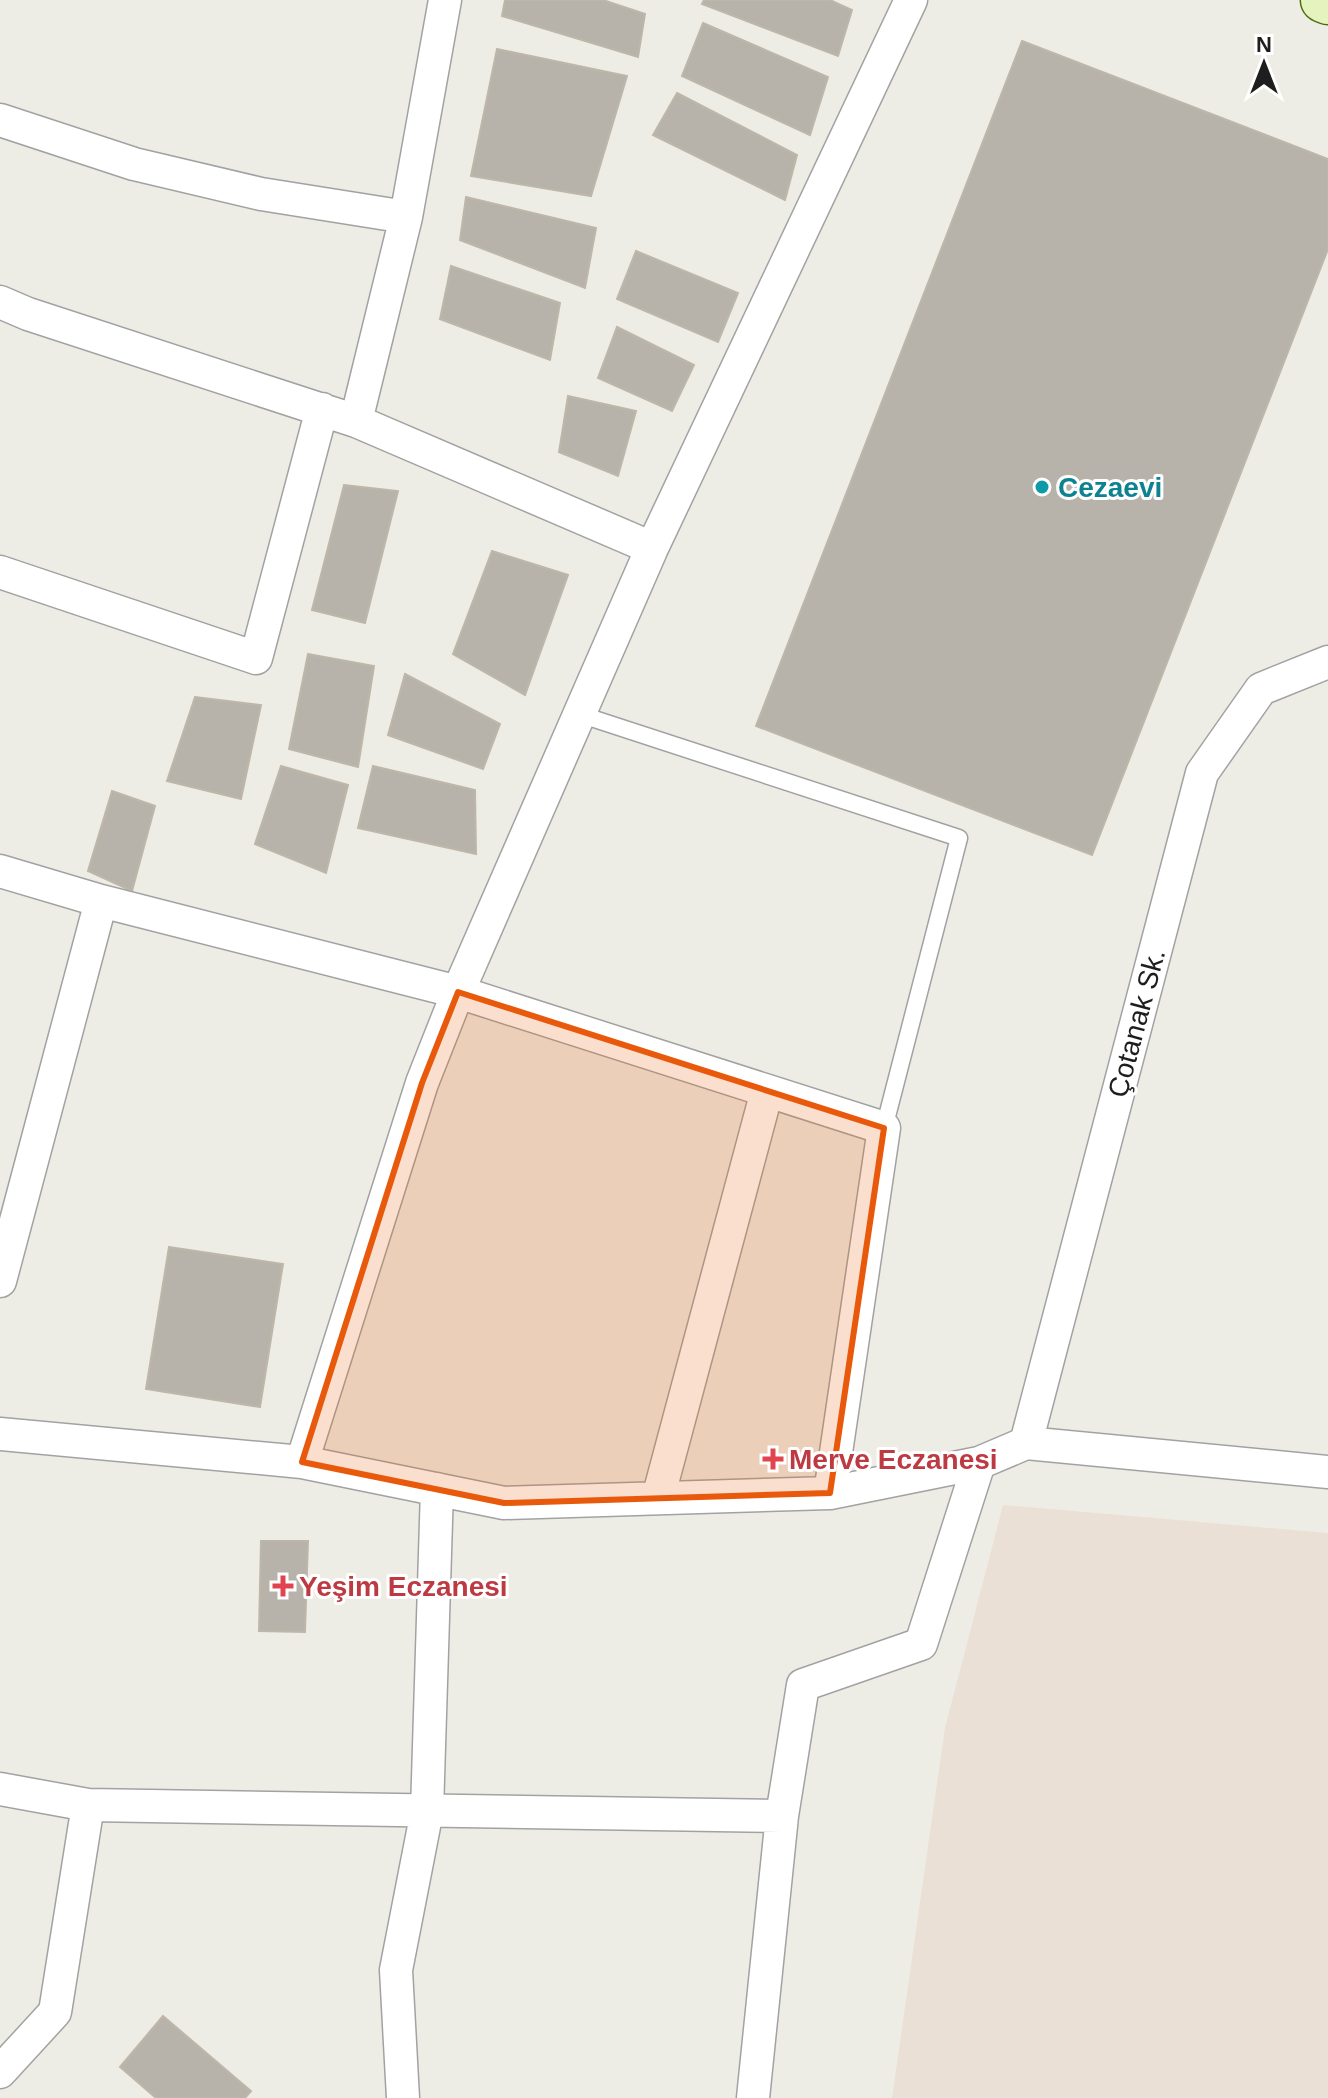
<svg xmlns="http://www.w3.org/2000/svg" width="1328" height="2098" viewBox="0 0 1328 2098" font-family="Arial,sans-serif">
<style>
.military{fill:#ebe0d6}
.building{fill:#b7b3ab;stroke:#beb7a9;stroke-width:2}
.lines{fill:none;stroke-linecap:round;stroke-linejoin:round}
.lane-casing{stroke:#a2a2a2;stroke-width:19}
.street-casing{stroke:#a2a2a2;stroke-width:35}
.secondary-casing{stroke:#4e6b0f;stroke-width:47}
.lane{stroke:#fff;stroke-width:16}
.street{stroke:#fff;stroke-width:32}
.secondary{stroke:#e5f3be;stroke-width:44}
.marked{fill:#e8590c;fill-opacity:0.2;stroke:#e8590c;stroke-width:6;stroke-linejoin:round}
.culture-dot{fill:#0f9aa8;stroke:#fff;stroke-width:3}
.health-dot{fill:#e0444e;stroke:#fff;stroke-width:3}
.labels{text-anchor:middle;stroke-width:6;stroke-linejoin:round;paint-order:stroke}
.culture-label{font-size:28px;font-weight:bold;fill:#0d838f;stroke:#fff;text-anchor:start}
.street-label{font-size:28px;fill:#1e1e1e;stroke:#fff}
.health-label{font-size:28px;font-weight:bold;fill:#be3a42;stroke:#fff;text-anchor:start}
</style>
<rect width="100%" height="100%" fill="#eeede5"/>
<path class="military" d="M1003 1505 1328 1533V2098H892L945 1728Z"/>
<path class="building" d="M505 0H603L645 14 638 57 502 16Z
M704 0H830L852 10 838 56 702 4Z
M703 23 828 77 810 135 682 76Z
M1022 41 1328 159V249L1092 855 756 726Z
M497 49 627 76 591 196 471 176Z
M677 93 797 155 785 200 653 135Z
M466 197 596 228 585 288 460 240Z
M636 251 738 293 718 342 617 299Z
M451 266 560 303 550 360 440 319Z
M617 327 694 365 672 411 598 378Z
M568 396 636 411 618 476 559 452Z
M344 485 398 491 365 623 312 610Z
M492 551 568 575 525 695 453 654Z
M308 654 374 666 358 767 289 749Z
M405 674 500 724 483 769 388 735Z
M195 697 261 705 241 799 167 781Z
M281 766 348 785 326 873 255 844Z
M373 766 475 790 476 854 358 828Z
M112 791 155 806 132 891 88 871Z
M169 1247 283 1264 260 1407 146 1389Z
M261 1541H308L305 1632 259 1631Z
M163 2016 251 2091 245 2098H156L120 2067Z"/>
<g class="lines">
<defs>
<path id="lane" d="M579 714 959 838 884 1128"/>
<path id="street" d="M0 120 134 164 261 194 406 217
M0 302 28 314 356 421 652 548
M356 421 406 217 445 0
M0 572 256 658 322 409
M0 871 101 901 458 992 884 1128 830 1493
M0 1281 101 901
M0 1434 302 1462 504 1503 830 1493 979 1463 1026 1443 1328 1472
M1026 1443 1202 773 1261 689 1328 662
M302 1462 422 1083 458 992 652 548 911 0
M658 1498 767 1091
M0 1789 88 1805 55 2012 0 2072
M88 1805 782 1816
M403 2098 396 1970 427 1811 437 1489
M753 2098 782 1816 803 1685 921 1644 979 1463"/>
<path id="secondary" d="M1323 0 1328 2"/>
</defs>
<use href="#lane" class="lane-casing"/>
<use href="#street" class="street-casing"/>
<use href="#secondary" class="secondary-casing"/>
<use href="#lane" class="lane"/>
<use href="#street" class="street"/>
<use href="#secondary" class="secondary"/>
</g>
<path class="marked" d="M458 992 884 1128 830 1493 504 1503 302 1462 422 1083Z"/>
<circle class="culture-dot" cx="1042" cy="487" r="8"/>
<g class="health-dot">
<path d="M769 1447h8v8h8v8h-8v8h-8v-8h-8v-8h8z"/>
<path d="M279 1574h8v8h8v8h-8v8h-8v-8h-8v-8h8z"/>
</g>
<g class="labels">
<g class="culture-label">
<text x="1058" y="497">Cezaevi</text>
</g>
<g class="street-label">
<text transform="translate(1136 1023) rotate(-75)" y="10">Çotanak Sk.</text>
</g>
<g class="health-label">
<text x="789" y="1469">Merve Eczanesi</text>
<text x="299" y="1596">Yeşim Eczanesi</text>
</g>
</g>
<g transform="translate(1264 64)" stroke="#ffffff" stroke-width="6" paint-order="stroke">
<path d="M0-6L14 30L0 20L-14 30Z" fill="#1e1e1e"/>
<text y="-12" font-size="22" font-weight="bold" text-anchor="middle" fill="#1e1e1e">N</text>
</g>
</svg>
